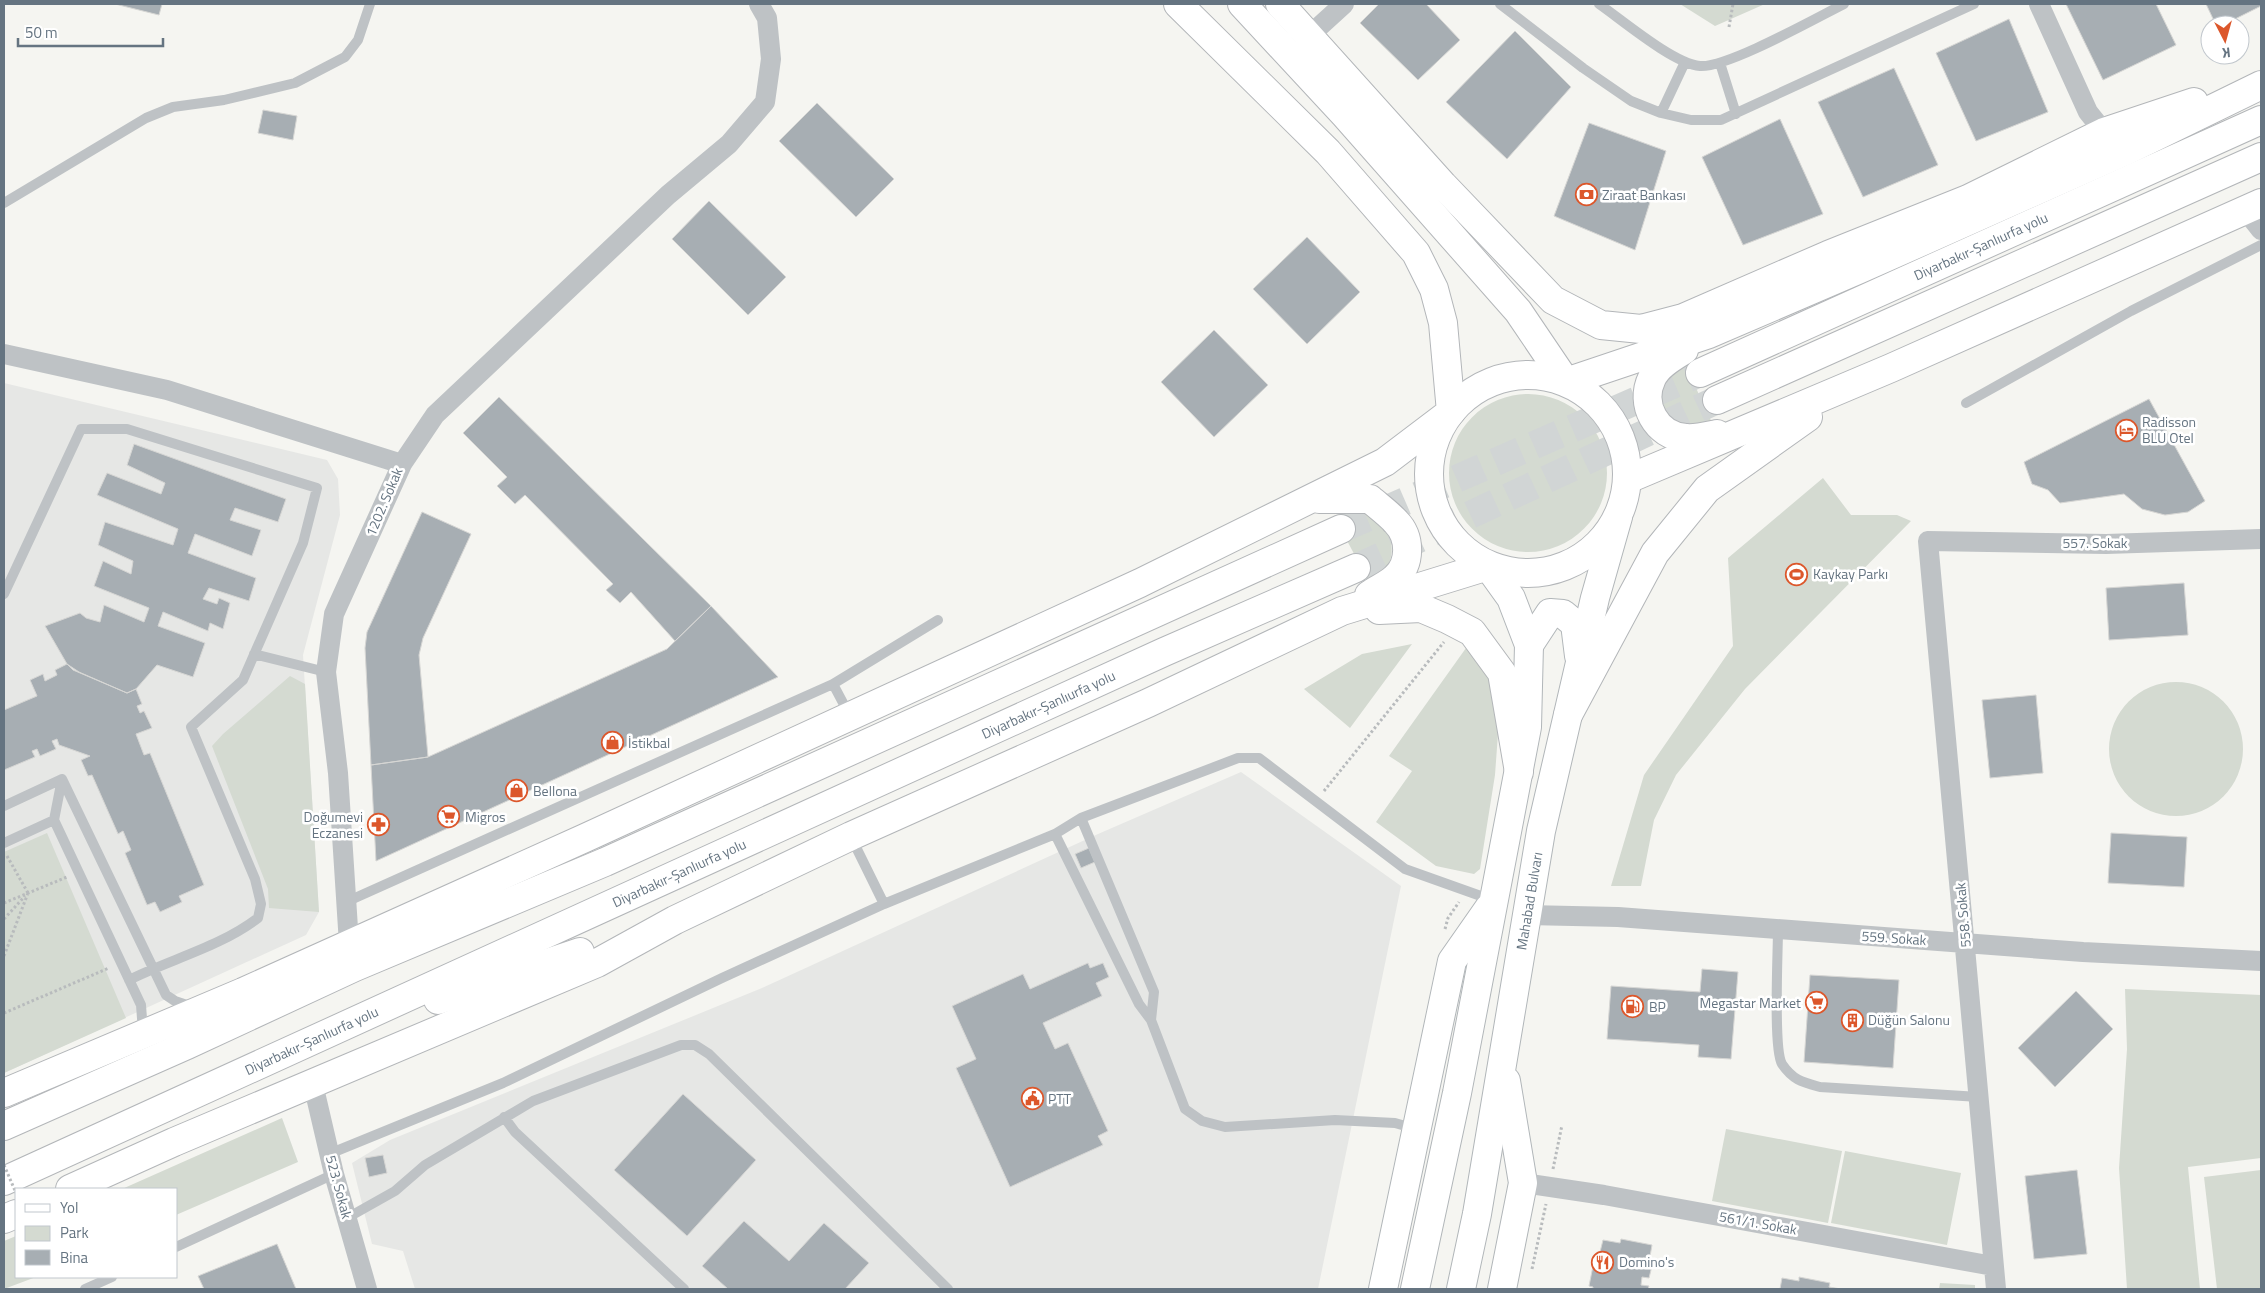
<svg xmlns="http://www.w3.org/2000/svg" width="2265" height="1293" viewBox="0 0 2265 1293" font-family="'Titillium Web',sans-serif">
<style>
.built{fill:#e6e7e5}
.green{fill:#d4dad1}
.building{fill:#a7aeb3;stroke:#d6d6d4}
.lines{fill:none;stroke-linecap:round;stroke-linejoin:round}
.trunk-tunnel{stroke:#d1d5d5;stroke-width:28;stroke-dasharray:28 14;stroke-linecap:butt}
.primary-casing{stroke:#b1b6b9;stroke-width:30}
.trunk-casing{stroke:#b3b6b9;stroke-width:30}
.path{stroke:#b8bbbd;stroke-width:3;stroke-dasharray:2.5 2.5;stroke-linecap:butt}
.service{stroke:#bec2c5;stroke-width:10}
.minor{stroke:#bec2c5;stroke-width:20}
.primary{stroke:#fff;stroke-width:28}
.trunk{stroke:#fff;stroke-width:28}
.path-bridge{stroke:#b8bbbd;stroke-width:3;stroke-dasharray:2.5 2.5;stroke-linecap:butt}
.labels{text-anchor:middle;stroke-width:5;stroke-linejoin:round;paint-order:stroke}
.poi-label{font-size:14px;fill:#657481;stroke:#fff;text-anchor:start}
.street-label{font-size:14px;fill:#657481;stroke:#fff}
</style>
<rect width="100%" height="100%" fill="#f5f5f1"/>
<path class="built" d="M4 383 327 460 338 479 340 515 303 655 319 912 306 935 4 1073Z
M1241 772 1401 886 1318 1289H415L403 1251 372 1244 352 1163 390 1140 762 988 1098 834Z"/>
<path class="green" d="M1680 4H1765L1715 26Z
M1684 362 1714 427 1703 431 1670 421C1656 393 1660 381 1684 362Z
M1449 473a79 79 0 1 1 158 0a79 79 0 1 1-158 0Z
M1823 478 1851 515H1897L1911 521 1745 689 1676 775 1654 820 1641 886H1611L1644 775 1733 646 1728 558Z
M1354 513C1359 513 1368 512 1373 515 1389 524 1396 546 1389 563 1385 572 1376 577 1369 582L1335 518Z
M1471 641 1495 674 1500 706 1495 775 1480 869 1474 874 1436 866 1376 822 1412 771 1389 756Z
M1412 644 1350 728 1304 689 1362 654Z
M290 676 305 684 319 912 269 908 268 889 212 746 223 734Z
M2109 749a67 67 0 1 1 134 0a67 67 0 1 1-134 0Z
M47 833 126 1018 4 1073V852Z
M2125 989 2261 995V1158L2188 1167 2200 1289H2127L2119 1168 2127 1049Z
M282 1118 298 1162 176 1215V1189H122Z
M1726 1129 1842 1151 1828 1223 1712 1201Z
M1845 1151 1961 1173 1947 1245 1831 1223Z
M2261 1170V1289H2217L2204 1177Z
M16 1236V1277H36L4 1289V1241Z
M1940 1283 1975 1285V1289H1939Z"/>
<path class="building" d="M115 4H162L159 15Z
M1379 4H1426L1460 40 1418 80 1360 23Z
M2066 4H2156L2176 45 2103 80Z
M2206 4H2261V6L2223 25H2216Z
M2009 19 2048 112 1976 141 1936 53Z
M1515 31 1571 87 1507 159 1446 102Z
M1894 68 1938 165 1863 197 1818 102Z
M817 103 894 179 856 217 779 141Z
M263 110 297 116 293 140 258 133Z
M1780 119 1823 214 1743 245 1702 157Z
M1589 123 1666 151 1635 250 1554 216Z
M709 201 786 277 748 315 672 239Z
M1307 237 1360 292 1307 344 1253 289Z
M1214 330 1268 385 1214 437 1161 382Z
M499 397 711 606 675 641 631 592 620 603 606 590 613 584 525 495 515 504 497 486 507 477 463 433Z
M2149 399 2205 501 2188 512 2165 515 2142 509 2124 494 2060 503 2048 490 2032 484 2024 462Z
M134 444 286 499 278 522 235 508 230 520 261 530 252 556 195 534 188 553 256 578 249 601 209 588 203 599 217 604 219 598 230 603 223 629 210 623 208 631 163 612 158 626 205 643 193 677 157 665 136 689 127 693 79 672 67 664 45 626 80 613 86 618 100 622 104 605 144 622 149 608 94 586 103 561 131 574 133 561 98 545 105 522 173 545 178 529 97 495 107 473 161 494 165 483 127 465Z
M422 512 471 534 423 638 419 655 428 757 371 765 365 648 367 632Z
M2184 583 2188 635 2109 640 2106 588Z
M711 606 778 677 376 861 371 765 428 757 667 649Z
M67 664 73 670 127 693 136 689 142 704 137 706 140 713 144 711 152 728 136 734 144 755 150 753 204 885 179 896 182 902 160 912 155 902 147 905 125 853 131 850 123 831 118 834 92 775 88 776 81 760 90 756 59 745 57 739 52 741 56 749 40 756 37 749 32 751 35 757 4 770V710L37 696 30 680 43 674 45 681 57 675 55 670Z
M2036 695 2043 773 1990 778 1982 700Z
M2111 833 2187 837 2184 887 2108 883Z
M1089 848 1095 862 1081 868 1075 854Z
M1088 963 1090 968 1103 963 1109 977 1096 983 1102 996 1043 1023 1055 1049 1068 1043 1108 1131 1098 1136 1103 1145 1010 1187 956 1068 976 1059 952 1006 1023 974 1030 989Z
M1702 969 1738 972 1731 1059 1698 1057 1699 1045 1607 1039 1611 986 1700 992Z
M1810 975 1899 980 1893 1068 1804 1062Z
M2076 991 2113 1029 2055 1087 2018 1048Z
M683 1094 756 1160 687 1236 614 1170Z
M383 1155 387 1173 369 1177 365 1158Z
M2077 1170 2087 1254 2034 1259 2025 1176Z
M744 1221 789 1261 824 1223 869 1263 845 1289H728L702 1266Z
M1621 1239 1652 1245 1649 1262H1653L1649 1278 1642 1277 1641 1285 1649 1286 1648 1289H1593V1287L1589 1286 1595 1256H1599L1603 1240 1620 1243Z
M277 1244 296 1289H204L198 1276Z
M1799 1277 1830 1283 1829 1287 1841 1289H1780L1782 1278 1799 1281Z"/>
<g class="lines">
<path class="trunk-tunnel" d="M1341 529 1700 373
M1356 568 1717 400"/>
<defs>
<g id="primary">
<path d="M1529 645 1550 613 1563 614 1575 624 1579 656"/>
<path d="M1383 1289 1452 961 1489 908"/>
<path d="M1415 1289 1457 1093 1527 727 1529 645 1511 598 1488 566"/>
<path id="s1" d="M1461 1289 1477 1214 1541 831 1595 598 1618 517"/>
<path d="M1502 1289 1523 1183 1506 1081"/>
</g>
<g id="trunk">
<path d="M1242 4 1345 115 1518 311 1566 382 1709 334 1858 270 2128 150 2261 85"/>
<path d="M1280 4 1443 185 1553 300 1601 325 1641 329 1683 318 1828 255 1968 199 2104 132 2194 102"/>
<path d="M1684 350C1673 357 1658 365 1652 378 1639 404 1656 436 1686 438 1695 439 1707 436 1717 434"/>
<path id="s2" d="M1700 373 2261 120"/>
<circle cx="1528" cy="474" r="99"/>
<path d="M1717 400 2261 157"/>
<path d="M1628 479 1891 368 2261 203"/>
<path d="M1319 499H1370C1378 506 1389 514 1396 522 1411 537 1411 564 1395 578 1388 585 1377 589 1369 595"/>
<path d="M1379 610 1421 608 1447 619 1472 632 1502 673 1519 772"/>
<path d="M1568 715 1655 553 1707 489 1808 417"/>
<path d="M438 1000 580 952"/>
<path d="M4 1093 243 992 585 838 1140 583 1385 462 1451 412 1443 323 1434 289 1416 253 1328 152 1178 4"/>
<path d="M4 1126 187 1045 355 967 605 862 1341 529"/>
<path id="s3" d="M4 1181 1164 652 1356 568"/>
<path d="M70 1189 174 1142 597 963 675 920 851 836 1148 703 1342 611 1488 566"/>
<path d="M4 1219 16 1214"/>
</g>
</defs>
<use href="#primary" class="primary-casing"/>
<use href="#trunk" class="trunk-casing"/>
<path class="path" d="M1729 27 1733 4
M1324 791 1444 642
M7 856 28 893
M4 903 67 877
M4 919 25 896
M1445 929 1448 918 1459 902
M4 956 28 893
M4 1013 109 968
M1553 1169 1562 1125
M1532 1269 1546 1204"/>
<path class="service" d="M1500 4 1583 68 1631 101 1661 113 1691 120H1721L1974 4
M1599 4C1622 20 1674 64 1700 66 1727 68 1816 18 1844 4
M1720 63 1736 114
M1661 113 1685 62
M4 203 146 118 173 107 224 100 295 83 345 57 358 40 370 4
M1966 403 2131 311 2261 245
M4 594 81 429H127L317 488 303 543 243 680 191 727 255 879 261 904 258 918C220 947 171 959 129 980
M254 654 326 672
M833 684 850 716
M4 806 62 779 166 995 175 1001 193 1007
M1081 818 1154 992 1151 1020
M54 820 62 779
M1055 834 1139 1004 1151 1020 1185 1109 1202 1121 1225 1127 1335 1120 1395 1123 1416 1129
M851 837 884 904
M4 843 54 820 141 1005 143 1032
M346 902 833 684 938 620
M1778 929C1778 953 1773 1049 1782 1064 1793 1080 1802 1082 1820 1087L1979 1097
M504 1117 515 1132 684 1289
M329 1154 503 1083 722 978 884 904 1055 834 1081 818 1238 758H1259L1405 869 1492 900
M347 1218 395 1191 425 1165 533 1101 681 1045H695L709 1054 948 1289
M176 1247 334 1174
M85 1289 112 1277"/>
<path class="minor" d="M2039 4 2088 112 2104 132
M1310 35 1344 4
M2246 211 2261 230
M4 354 167 390 402 464 334 614 326 672 338 773 349 944
M402 464 435 415 668 195 729 144 765 102 771 59 767 18 759 4
M1527 915 1618 917 2083 952 2261 961
M313 1084 334 1174 367 1289
M1523 1183 1604 1195 1993 1266
M1996 1289 1928 541 2106 544 2261 539"/>
<use href="#primary" class="primary"/>
<use href="#trunk" class="trunk"/>
<path class="path-bridge" d="M4 1165 16 1193"/>
</g>
<defs>
<symbol id="bank-ring" viewBox="-11 -11 22 22"><circle r="9.5" fill="#fff" stroke="#dc572b" stroke-width="1.5"/><path d="M-6-4H6V4H-6ZM0-2.3a2.3 2.3 0 1 0 0 4.6a2.3 2.3 0 1 0 0-4.6Z" fill="#dc572b"/></symbol>
<symbol id="hotel-ring" viewBox="-11 -11 22 22"><circle r="9.5" fill="#fff" stroke="#dc572b" stroke-width="1.5"/><path d="M-6-4.5h1.5V1H6V5H4.5V3h-9V5H-6ZM-4 0a1.8 1.8 0 1 1 3.6 0ZM.5 0V-2.5h3Q6-2.5 6 0Z" fill="#dc572b"/></symbol>
<symbol id="stadium-ring" viewBox="-11 -11 22 22"><circle r="9.5" fill="#fff" stroke="#dc572b" stroke-width="1.5"/><path d="M0-5a6.5 5 0 1 0 0 10a6.5 5 0 1 0 0-10ZM-3.5-1.8h7v3.6h-7Z" fill="#dc572b"/></symbol>
<symbol id="shop-ring" viewBox="-11 -11 22 22"><circle r="9.5" fill="#fff" stroke="#dc572b" stroke-width="1.5"/><path d="M-5-2.5h2.3a2.7 3.5 0 0 1 5.4 0H5L5.5 6h-11ZM-1.5-2.5h3a1.5 2.3 0 0 0-3 0Z" fill="#dc572b"/></symbol>
<symbol id="supermarket-ring" viewBox="-11 -11 22 22"><circle r="9.5" fill="#fff" stroke="#dc572b" stroke-width="1.5"/><path d="M-6-5.5h2.5l.6 2H6L4.5 2H-2.5L-4.4-4H-6ZM-1.5 3.2a1.3 1.3 0 1 0 .1 0ZM3 3.2a1.3 1.3 0 1 0 .1 0Z" fill="#dc572b"/></symbol>
<symbol id="pharmacy-ring" viewBox="-11 -11 22 22"><circle r="9.5" fill="#fff" stroke="#dc572b" stroke-width="1.5"/><path d="M-2-6h4v4h4v4h-4v4h-4v-4h-4v-4h4Z" fill="#dc572b"/></symbol>
<symbol id="fuel-ring" viewBox="-11 -11 22 22"><circle r="9.5" fill="#fff" stroke="#dc572b" stroke-width="1.5"/><path d="M-5.5-6h7V0h2V4h1.3V-2.5L3-4.5l.8-.8L6-3V5H2.5V1h-1V6h-7ZM-4.2-4.7v3.2H.2V-4.7Z" fill="#dc572b"/></symbol>
<symbol id="building-ring" viewBox="-11 -11 22 22"><circle r="9.5" fill="#fff" stroke="#dc572b" stroke-width="1.5"/><path d="M-4-6H4V6H1V3H-1V6H-4ZM-2.5-4.3h1.7v1.8h-1.7ZM.8-4.3h1.7v1.8H.8ZM-2.5-1h1.7V.8h-1.7ZM.8-1h1.7V.8H.8Z" fill="#dc572b"/></symbol>
<symbol id="civic-ring" viewBox="-11 -11 22 22"><circle r="9.5" fill="#fff" stroke="#dc572b" stroke-width="1.5"/><path d="M-.6-6.5H3V-4.5H.6V-3L4-1V1h2V6H-6V1h2V-1L-.6-3ZM-1.2 2.5V6h2.4V2.5Z" fill="#dc572b"/></symbol>
<symbol id="restaurant-ring" viewBox="-11 -11 22 22"><circle r="9.5" fill="#fff" stroke="#dc572b" stroke-width="1.5"/><path d="M-5-6h1v4h1v-4h1v4h1v-4h1v5L-1.5 .5V6h-2V.5L-5-1ZM5-6V6H3V1.5H1.5Q1.5-4 5-6Z" fill="#dc572b"/></symbol>
</defs>
<g fill-rule="evenodd">
<use href="#bank-ring" x="1574" y="182" width="25" height="25"/>
<use href="#hotel-ring" x="2114" y="418" width="25" height="25"/>
<use href="#stadium-ring" x="1784" y="562" width="25" height="25"/>
<use href="#shop-ring" x="600" y="730" width="25" height="25"/>
<use href="#shop-ring" x="504" y="778" width="25" height="25"/>
<use href="#supermarket-ring" x="436" y="804" width="25" height="25"/>
<use href="#pharmacy-ring" x="366" y="812" width="25" height="25"/>
<use href="#supermarket-ring" x="1804" y="990" width="25" height="25"/>
<use href="#fuel-ring" x="1620" y="994" width="25" height="25"/>
<use href="#building-ring" x="1840" y="1008" width="25" height="25"/>
<use href="#civic-ring" x="1020" y="1086" width="25" height="25"/>
<use href="#restaurant-ring" x="1590" y="1250" width="25" height="25"/>
</g>
<g class="labels">
<g class="poi-label">
<text x="1602" y="200">Ziraat Bankası</text>
<text x="2142" y="427">Radisson<tspan x="2142" dy="16">BLU Otel</tspan></text>
<text x="1813" y="579">Kaykay Parkı</text>
<text x="628" y="748">İstikbal</text>
<text x="533" y="796">Bellona</text>
<text x="363" y="822" text-anchor="end">Doğumevi<tspan x="363" dy="16">Eczanesi</tspan></text>
<text x="465" y="822">Migros</text>
<text x="1801" y="1008" text-anchor="end">Megastar Market</text>
<text x="1649" y="1012">BP</text>
<text x="1868" y="1025">Düğün Salonu</text>
<text x="1048" y="1104">PTT</text>
<text x="1619" y="1267">Domino's</text>
</g>
<g class="street-label">
<text dy="5" stroke="none"><textPath href="#s2" startOffset="308">Diyarbakır-Şanlıurfa yolu</textPath></text>
<text transform="translate(384 502) rotate(-67)" y="5">1202. Sokak</text>
<text x="2095" y="548">557. Sokak</text>
<text dy="5" stroke="none"><textPath href="#s3" startOffset="1148">Diyarbakır-Şanlıurfa yolu</textPath></text>
<text dy="5" stroke="none"><textPath href="#s3" startOffset="742">Diyarbakır-Şanlıurfa yolu</textPath></text>
<text dy="5" stroke="none"><textPath href="#s1" startOffset="394">Mahabad Bulvarı</textPath></text>
<text transform="translate(1963 915) rotate(-95)" y="5">558. Sokak</text>
<text transform="translate(1894 938) rotate(4)" y="5">559. Sokak</text>
<text dy="5" stroke="none"><textPath href="#s3" startOffset="338">Diyarbakır-Şanlıurfa yolu</textPath></text>
<text transform="translate(339 1187) rotate(75)" y="5">523. Sokak</text>
<text transform="translate(1758 1223) rotate(10)" y="5">561/1. Sokak</text>
</g>
</g>
<rect width="2265" height="1293" fill="none" stroke="#657481" stroke-width="10"/>
<rect x="15" y="1188" width="162" height="90" fill="#ffffff" stroke="#c1c7cd"/>
<rect x="25" y="1204" width="25" height="8" fill="#ffffff" stroke="#c1c7cd"/>
<text x="60" y="1213" font-size="15" fill="#657481">Yol</text>
<rect x="25" y="1226" width="25" height="15" fill="#d4dad1" stroke="#c1c7cd"/>
<text x="60" y="1238" font-size="15" fill="#657481">Park</text>
<rect x="25" y="1250" width="25" height="15" fill="#a7aeb3" stroke="#c1c7cd"/>
<text x="60" y="1263" font-size="15" fill="#657481">Bina</text>
<g transform="translate(2225 40) rotate(174)"><circle r="24" fill="#ffffff" stroke="#c1c7cd"/>
<path d="M0-4L9 19L0 12L-9 19Z" fill="#dc572b"/>
<text y="-8" font-size="14" font-weight="bold" text-anchor="middle" fill="#657481">K</text>
</g>
<path d="M18 38v8h145v-8" fill="none" stroke="#657481" stroke-width="2.5"/>
<text x="25" y="38" font-size="15" fill="#657481" stroke="#ffffff" stroke-width="4" paint-order="stroke">50 m</text>
</svg>
